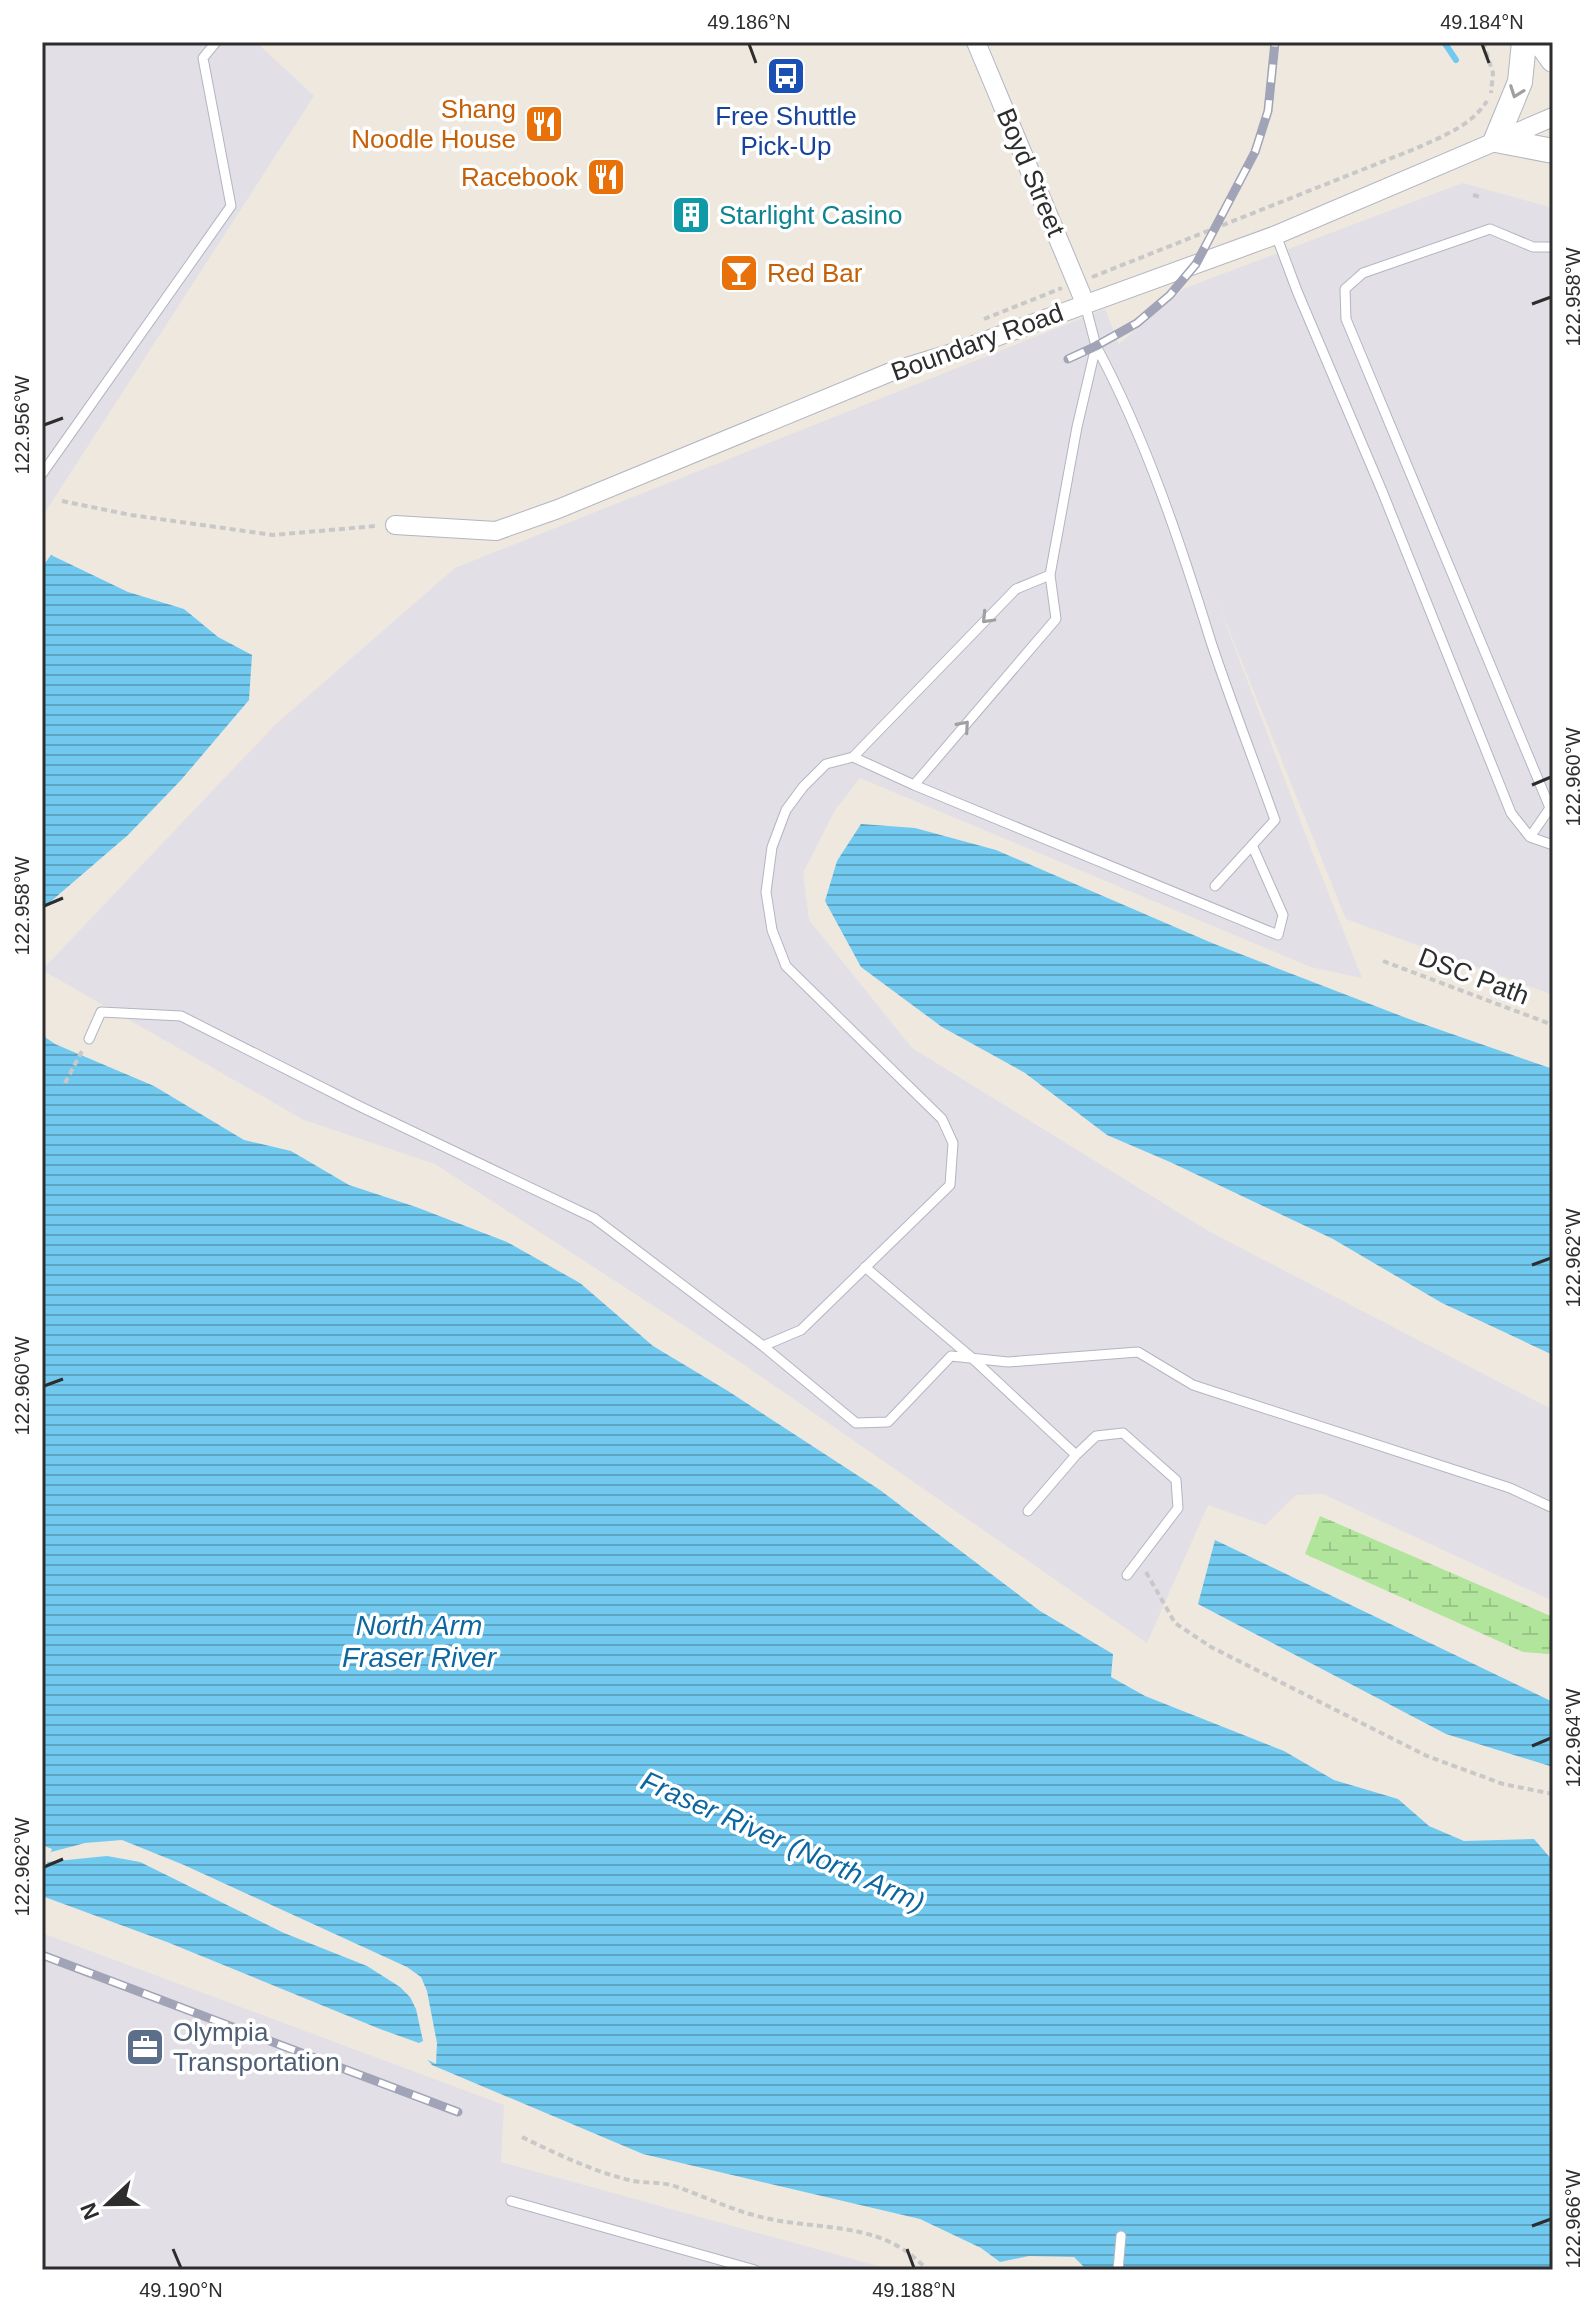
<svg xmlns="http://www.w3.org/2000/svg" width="1595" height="2312" viewBox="0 0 1595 2312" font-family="Arial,sans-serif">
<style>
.industrial{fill:#e2dfe7}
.wetland{fill:url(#wetland-marsh)}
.water{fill:url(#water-rules)}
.pier{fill:#eee8df}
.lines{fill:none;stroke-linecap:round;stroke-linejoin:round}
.stream{stroke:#72c9f0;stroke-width:6}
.service-casing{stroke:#b3b5c0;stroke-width:11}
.minor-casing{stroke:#b3b5c0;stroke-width:20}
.secondary-casing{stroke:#b3b5c0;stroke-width:26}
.path{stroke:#c8c8c8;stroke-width:4;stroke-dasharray:6 4;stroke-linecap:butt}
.service{stroke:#fff;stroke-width:9}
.minor{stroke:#fff;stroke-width:18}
.secondary{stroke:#fff;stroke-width:24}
.rail-casing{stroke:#a1a3b7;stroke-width:9}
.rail{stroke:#fff;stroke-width:6;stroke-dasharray:18;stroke-linecap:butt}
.oneway{stroke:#a0a0a0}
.ticks{fill:none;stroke:#2d2d2d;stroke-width:3}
.labels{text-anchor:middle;stroke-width:7;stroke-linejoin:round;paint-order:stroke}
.food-label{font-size:26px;fill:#c56008;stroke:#fff;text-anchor:end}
.transit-label{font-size:26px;fill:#164399;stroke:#fff}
.street-label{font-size:26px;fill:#2d2d2d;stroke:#fff}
.culture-label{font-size:26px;fill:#0d838f;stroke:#fff;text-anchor:start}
.service-label{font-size:26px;fill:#4e5e75;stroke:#fff;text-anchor:start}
.water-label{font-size:28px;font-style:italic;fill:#0c67a1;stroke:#fff}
.neatline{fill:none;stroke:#2d2d2d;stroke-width:3}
.ticks-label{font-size:20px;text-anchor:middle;fill:#2d2d2d}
</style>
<defs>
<pattern id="wetland-marsh" width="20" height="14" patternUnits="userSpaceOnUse" patternTransform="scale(2)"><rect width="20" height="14" fill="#b1e59b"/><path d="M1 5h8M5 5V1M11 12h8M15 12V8" fill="none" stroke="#99c586"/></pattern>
<pattern id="water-rules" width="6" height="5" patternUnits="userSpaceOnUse" patternTransform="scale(2)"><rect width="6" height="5" fill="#72c9f0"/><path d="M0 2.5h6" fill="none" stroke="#5ea4c3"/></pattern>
</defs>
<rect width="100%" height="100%" fill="#eee8df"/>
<path class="industrial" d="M42 42H256L314 96 42 517Z
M1463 183 1553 208V995L1346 919 1214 593 1311 849 1362 978 1311 967 860 778 835 810 803 873 809 920 912 1048 1210 1232 1553 1410V1601L1323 1494 1296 1495 1265 1525 1208 1505 1147 1643 740 1362 435 1164 304 1120 42 970 276 724 455 568 1105 309 1119 344 1185 288Z
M42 1933 504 2105 501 2162 892 2270H42Z"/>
<path class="wetland" d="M1320 1516 1553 1617V1652L1548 1654 1523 1652 1305 1554Z"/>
<path class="water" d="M51 555 128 592 184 609 218 637 252 655 249 700 181 780 128 835 42 909V567Z
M861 824 915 828 996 850 1212 943 1409 1019 1553 1069V1355L1442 1303 1333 1239 1170 1162 1107 1135 1025 1073 942 1027 861 967 825 901 837 861Z
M42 1035 55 1044 154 1086 244 1140 291 1151 349 1185 416 1207 507 1242 580 1283 653 1346 728 1391 880 1490 1040 1611 1113 1654 1111 1677 1145 1696 1284 1751 1334 1780 1398 1799 1429 1826 1464 1841 1534 1839 1553 1861V2270H1087L1074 2257 1029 2256 1000 2262 981 2248 920 2219 643 2154 432 2065 417 2047 141 1936 42 1902V1877L52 1849 42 1845Z
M1215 1540 1553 1702V1767L1446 1734 1198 1604Z"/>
<path class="pier" d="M122 1840 184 1865 407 1967 421 1977 427 1991 437 2043 436 2064 420 2056 415 2050 385 2041 232 1976 140 1939 42 1905V1896L167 1942 380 2029 419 2043 423 2041 416 2009 410 1997 400 1987 367 1966 284 1933 140 1862 107 1856 47 1862 51 1852 85 1843Z"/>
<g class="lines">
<path class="stream" d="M1444 42 1456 60"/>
<defs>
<path id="service" d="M1276 235 1297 291 1382 491 1511 813 1530 837 1553 845
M1096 346C1146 439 1180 542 1211 642 1231 702 1254 761 1275 820L1215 886
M42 474 231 206 203 58 216 42
M853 757 1016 589 1050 575
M914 785 1056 619 1050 575 1077 427 1096 346 1085 304
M1530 837 1550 808 1346 319 1345 289 1363 273 1490 229 1533 247H1553
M89 1039 101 1012 181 1016 359 1106 594 1218 763 1346 801 1330 950 1185 953 1143 942 1119 786 966 772 930 766 892 772 847 786 810 803 787 826 764 853 757 914 785 1278 935 1283 915 1252 845
M865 1267 972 1358 1076 1455
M763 1346 856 1423 888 1422 951 1356 1008 1362 1138 1352 1193 1385 1510 1488 1553 1508
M1028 1511 1076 1455 1096 1436 1123 1433 1176 1480 1178 1508 1127 1575
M511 2201 755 2270
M1118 2270 1121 2236"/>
<path id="minor" d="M976 42 1085 303
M395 525 496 531 558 509 893 371 952 353 1276 235 1553 117"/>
<path id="secondary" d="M1524 42 1520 82 1496 140 1553 151
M1540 42 1553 60"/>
</defs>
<use href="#service" class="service-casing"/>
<use href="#minor" class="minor-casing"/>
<use href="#secondary" class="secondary-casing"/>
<path class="path" d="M1483 42 1493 73 1491 93
M1473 195 1481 197
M1092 277 1417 148C1443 136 1471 126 1487 101
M984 319 1062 288
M62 501 131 515 273 535 376 526
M1383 961 1553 1025
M65 1083 82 1051
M1146 1572 1175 1623 1211 1647 1427 1756 1503 1784 1553 1794
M522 2137C557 2154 592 2171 629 2180 645 2184 662 2181 677 2187 704 2196 729 2209 757 2216 815 2232 882 2218 927 2270"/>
<use href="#service" class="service"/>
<use href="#minor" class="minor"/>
<use href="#secondary" class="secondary"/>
<defs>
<path id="rail" d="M1068 359 1096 346 1137 323 1170 295 1196 264 1255 152 1268 111 1275 42
M42 1955 458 2112"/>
</defs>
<use href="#rail" class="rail-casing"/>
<use href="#rail" class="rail"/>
</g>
<defs><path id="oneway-chevron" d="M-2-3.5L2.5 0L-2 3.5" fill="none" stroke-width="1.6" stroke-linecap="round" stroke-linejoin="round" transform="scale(2)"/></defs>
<g class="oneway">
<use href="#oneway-chevron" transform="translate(1516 92) rotate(110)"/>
<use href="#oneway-chevron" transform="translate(987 618) rotate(134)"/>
<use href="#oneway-chevron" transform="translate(964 726) rotate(-49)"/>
</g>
<path class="ticks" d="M749 44 756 63M1482 44 1489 63M1532 304 1551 297M44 425 63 418M1532 785 1551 777M44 906 63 898M1532 1265 1551 1258M44 1386 63 1379M1532 1746 1551 1738M44 1867 63 1859M1532 2226 1551 2219M173 2249 181 2268M907 2249 914 2268"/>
<defs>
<symbol id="bus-square" viewBox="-11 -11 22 22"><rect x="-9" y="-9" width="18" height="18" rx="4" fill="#1a4fb4" stroke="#fff"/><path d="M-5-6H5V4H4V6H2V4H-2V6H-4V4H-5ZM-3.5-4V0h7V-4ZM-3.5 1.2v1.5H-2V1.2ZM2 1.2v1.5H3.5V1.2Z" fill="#fff"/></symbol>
<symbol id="restaurant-square" viewBox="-11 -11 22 22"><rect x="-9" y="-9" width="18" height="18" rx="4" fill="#e8710a" stroke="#fff"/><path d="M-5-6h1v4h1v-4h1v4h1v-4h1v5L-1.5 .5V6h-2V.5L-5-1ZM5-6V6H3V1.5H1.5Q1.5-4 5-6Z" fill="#fff"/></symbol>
<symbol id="building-square" viewBox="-11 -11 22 22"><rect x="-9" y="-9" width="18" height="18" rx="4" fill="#0f9aa8" stroke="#fff"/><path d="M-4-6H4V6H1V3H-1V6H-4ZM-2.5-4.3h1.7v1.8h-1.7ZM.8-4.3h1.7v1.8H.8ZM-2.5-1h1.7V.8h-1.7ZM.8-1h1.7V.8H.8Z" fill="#fff"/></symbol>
<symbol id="bar-square" viewBox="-11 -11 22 22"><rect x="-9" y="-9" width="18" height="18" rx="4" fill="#e8710a" stroke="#fff"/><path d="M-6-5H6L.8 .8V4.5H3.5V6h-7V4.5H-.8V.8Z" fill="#fff"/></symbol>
<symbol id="office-square" viewBox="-11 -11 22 22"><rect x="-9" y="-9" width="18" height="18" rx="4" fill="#5c6f8a" stroke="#fff"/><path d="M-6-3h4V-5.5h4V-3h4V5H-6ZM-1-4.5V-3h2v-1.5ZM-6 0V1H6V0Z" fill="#fff"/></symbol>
</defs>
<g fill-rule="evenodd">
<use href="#bus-square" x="764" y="54" width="44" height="44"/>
<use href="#restaurant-square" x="522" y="102" width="44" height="44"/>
<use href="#restaurant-square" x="584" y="155" width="44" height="44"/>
<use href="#building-square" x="669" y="193" width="44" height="44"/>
<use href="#bar-square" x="717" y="251" width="44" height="44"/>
<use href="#office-square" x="123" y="2025" width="44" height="44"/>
</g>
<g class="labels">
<g class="food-label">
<text x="516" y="118">Shang<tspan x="516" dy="30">Noodle House</tspan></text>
<text x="578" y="186">Racebook</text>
<text x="767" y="282" text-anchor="start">Red Bar</text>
</g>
<g class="transit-label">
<text x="786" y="125">Free Shuttle<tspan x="786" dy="30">Pick-Up</tspan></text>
</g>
<g class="street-label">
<text transform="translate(1031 172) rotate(67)" y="9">Boyd Street</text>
<text transform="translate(977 342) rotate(-20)" y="9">Boundary Road</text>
<text transform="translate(1474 976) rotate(21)" y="9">DSC Path</text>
</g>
<g class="culture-label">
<text x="719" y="224">Starlight Casino</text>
</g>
<g class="service-label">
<text x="173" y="2041">Olympia<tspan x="173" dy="30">Transportation</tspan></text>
</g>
<g class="water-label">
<text x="419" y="1635">North Arm<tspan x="419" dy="32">Fraser River</tspan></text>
<text transform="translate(783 1841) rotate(24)" y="10">Fraser River (North Arm)</text>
</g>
</g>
<rect width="1595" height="2312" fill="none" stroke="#ffffff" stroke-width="88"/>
<g transform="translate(108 2204) rotate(248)" stroke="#ffffff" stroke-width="6" paint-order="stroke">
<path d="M0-6L14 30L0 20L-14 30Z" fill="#2d2d2d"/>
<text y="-12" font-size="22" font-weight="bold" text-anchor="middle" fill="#2d2d2d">N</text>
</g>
<rect x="44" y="44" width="1507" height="2224" class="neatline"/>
<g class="ticks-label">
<text x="749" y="29">49.186°N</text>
<text x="1482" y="29">49.184°N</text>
<text transform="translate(1573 297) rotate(-90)" y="7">122.958°W</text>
<text transform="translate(22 425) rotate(-90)" y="7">122.956°W</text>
<text transform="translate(1573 777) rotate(-90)" y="7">122.960°W</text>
<text transform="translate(22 906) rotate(-90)" y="7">122.958°W</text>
<text transform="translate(1573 1258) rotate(-90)" y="7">122.962°W</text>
<text transform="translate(22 1386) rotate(-90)" y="7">122.960°W</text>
<text transform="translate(1573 1738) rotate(-90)" y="7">122.964°W</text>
<text transform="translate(22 1867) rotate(-90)" y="7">122.962°W</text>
<text transform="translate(1573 2219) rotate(-90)" y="7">122.966°W</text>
<text x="181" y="2297">49.190°N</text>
<text x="914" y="2297">49.188°N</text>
</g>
</svg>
